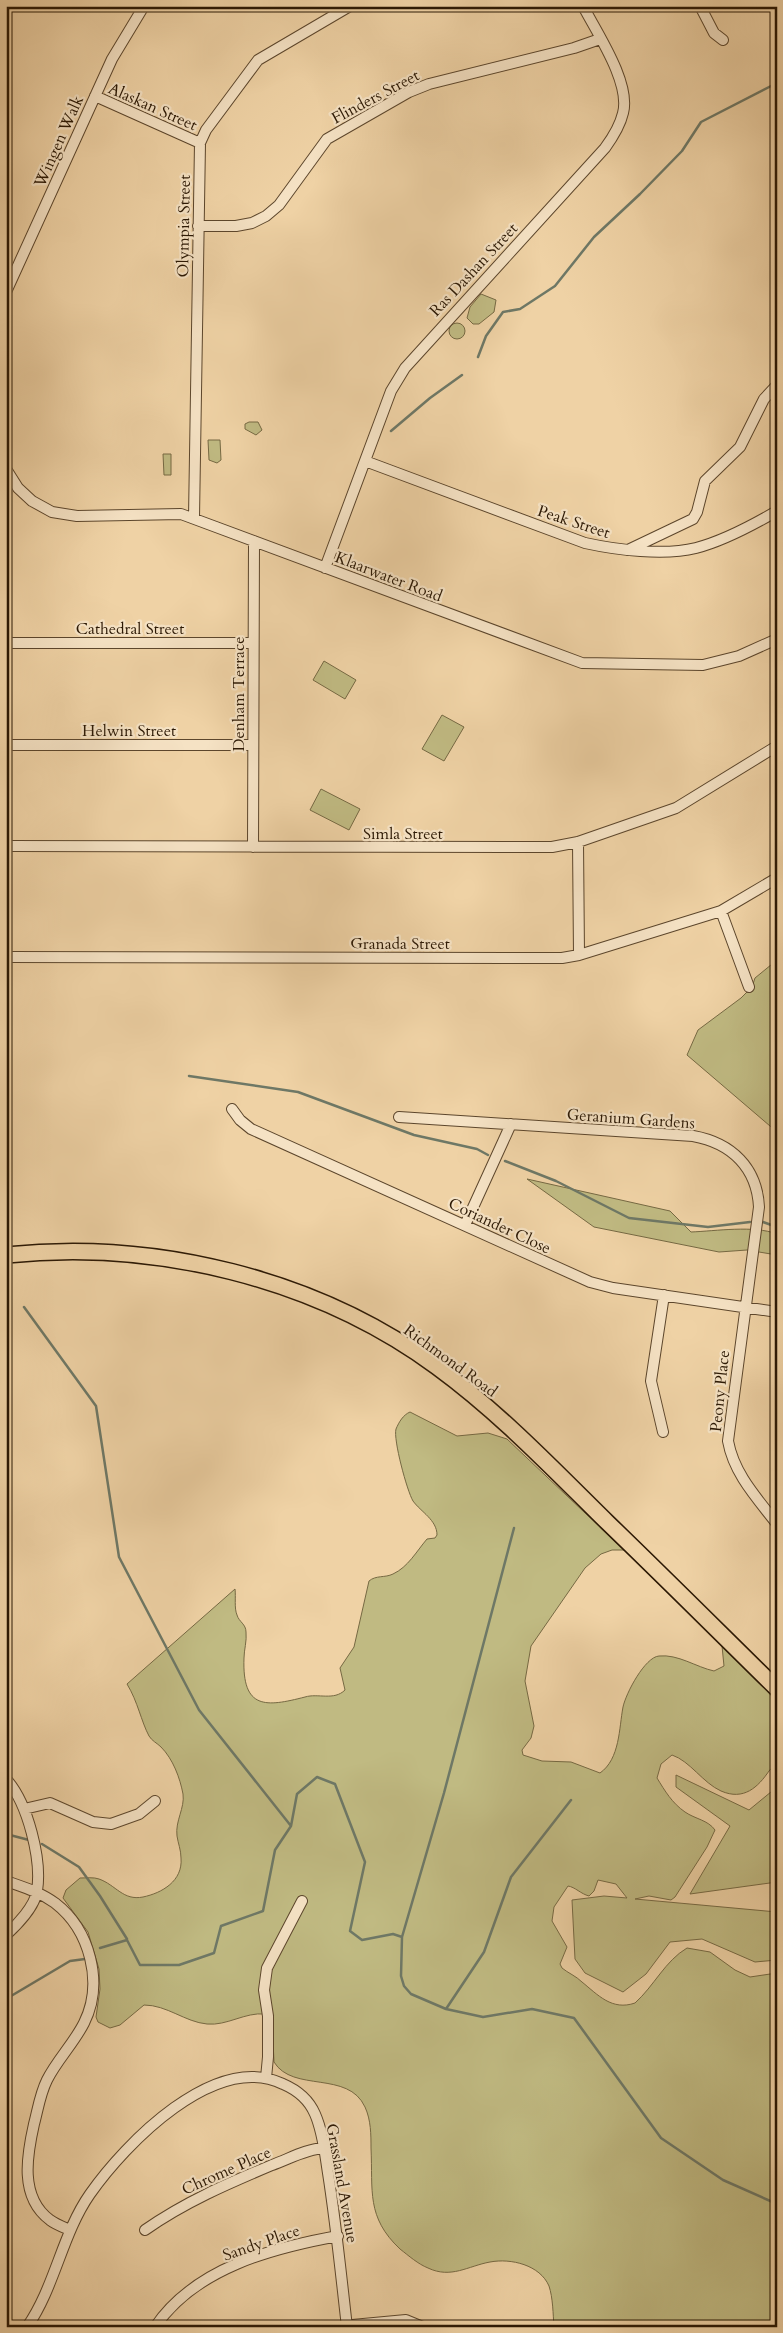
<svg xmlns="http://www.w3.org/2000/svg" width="783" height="2333" viewBox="0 0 783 2333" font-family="Cardo,serif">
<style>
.green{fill:#c0ba82;stroke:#766943}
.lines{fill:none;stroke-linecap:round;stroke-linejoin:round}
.stream{stroke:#6e7866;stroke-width:2.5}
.minor-casing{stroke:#5c462c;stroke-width:12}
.highway-casing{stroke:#2b1804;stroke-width:18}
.minor{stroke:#f5e2c4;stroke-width:10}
.highway{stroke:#efd2a5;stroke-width:15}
.labels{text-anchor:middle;stroke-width:4.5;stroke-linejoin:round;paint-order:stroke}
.street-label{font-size:16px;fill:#2b1804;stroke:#f5e2c4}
</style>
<rect width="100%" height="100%" fill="#efd2a5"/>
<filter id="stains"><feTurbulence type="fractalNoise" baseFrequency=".004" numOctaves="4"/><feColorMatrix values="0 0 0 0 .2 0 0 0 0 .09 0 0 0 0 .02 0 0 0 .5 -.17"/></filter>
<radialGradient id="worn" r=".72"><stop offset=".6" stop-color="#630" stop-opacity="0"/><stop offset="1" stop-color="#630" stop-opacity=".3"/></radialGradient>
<path class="green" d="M481 294 496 300 494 312 479 324H473L467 318 470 307Z
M449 331a8 8 0 1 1 16 0a8 8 0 1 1-16 0Z
M249 422H258L262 430 256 435 245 429V424Z
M208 440H220L221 460 217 463 209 460Z
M163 454H171V475H164Z
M324 661 356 680 345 699 313 680Z
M442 715 464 727 444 761 422 749Z
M321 789 360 809 349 830 310 810Z
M777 960V1132L687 1055 698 1030 741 998 752 987 755 978Z
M527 1179 670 1211 691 1232C716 1231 754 1225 777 1234V1255L747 1250 719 1252 594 1227Z
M410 1412 457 1436 488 1433 507 1439 624 1550H612L601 1554 585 1568 531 1646 525 1681 534 1726 531 1738 522 1750 523 1755 542 1761 571 1762 600 1773C620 1759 619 1728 623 1707 626 1693 645 1657 659 1656 678 1654 696 1667 714 1671L724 1666 722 1646 777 1700C777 1711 780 1755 777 1762 776 1765 771 1768 769 1771 758 1787 744 1801 721 1791 703 1783 690 1761 672 1755L661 1764 657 1778C665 1791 672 1803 685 1812 695 1819 708 1820 715 1830L707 1847 675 1897 671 1900 649 1896 635 1899 777 1912V1960L755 1962 702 1939 670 1942 646 1974 623 1992 585 1973 575 1959 572 1900 604 1896 627 1898 616 1884 598 1880 594 1891 589 1896C581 1894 575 1887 568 1886L554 1907 552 1921 567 1947 560 1964 562 1968C568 1973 576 1976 582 1982 598 1995 612 2011 635 2003 654 1986 665 1961 687 1948L710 1952 735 1970 750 1977 777 1973V2327H554C553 2314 553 2298 549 2286 540 2265 511 2258 490 2262 468 2266 451 2279 428 2268 418 2264 409 2256 400 2249 366 2217 373 2191 371 2148 371 2135 371 2120 365 2107 348 2070 293 2093 274 2062L272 2020 265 2014C245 2012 227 2026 207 2024 185 2022 167 2005 144 2005L120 2025 110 2028 98 2022 96 2017 100 1989 99 1969 88 1932 63 1898 66 1890 80 1878C86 1878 94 1877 99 1879 116 1885 123 1901 143 1897 162 1893 183 1881 181 1858 181 1850 178 1843 177 1836 175 1821 185 1808 183 1794 180 1778 173 1759 161 1747 157 1743 152 1741 149 1736 141 1721 138 1702 127 1684L235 1589C236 1597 234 1608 237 1615 239 1622 246 1624 246 1632 247 1641 244 1650 244 1658 242 1710 266 1707 305 1697 318 1693 334 1701 345 1690L340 1668 354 1647 369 1581C376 1575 385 1578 393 1574 408 1567 416 1552 427 1539L435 1538 437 1535C437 1520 421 1512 413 1501 407 1491 393 1439 396 1429 399 1422 403 1415 410 1412Z
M676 1775 749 1810 777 1787V1882L690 1894 730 1826 676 1787Z"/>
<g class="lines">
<path class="stream" d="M478 357 486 336 503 312 520 309 555 286 594 237 640 194 682 151 701 122 777 83
M391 431 430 398 462 375
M189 1076 298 1092 414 1135 477 1149 488 1155
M505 1161 556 1181 629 1218 708 1227 750 1222
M763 1222 777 1227
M24 1307 96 1406 119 1557 199 1710 291 1826
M6 1834 29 1840
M42 1844 79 1867 100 1896 127 1939
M402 1937 444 1793 514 1528
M100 1948 127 1940 140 1965H179L214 1953 221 1926 263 1911 275 1850 291 1826 297 1794 317 1777 335 1784 365 1862 350 1931 362 1940 393 1934 402 1937 401 1976 404 1986 411 1994 446 2009 483 2017 532 2009 574 2018 661 2138 723 2180 777 2204
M6 1999 70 1961 85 1959
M446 2009 484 1952 511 1877 571 1800"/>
<defs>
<path id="minor" d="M700 6 714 33 723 40
M95 96 200 143
M198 226H236L252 223 266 216 279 205 327 139 409 92 429 84 574 48 600 39
M6 292 112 59 144 6
M365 461 585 543C617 550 664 556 696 548 723 541 753 525 777 511
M6 469 18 488 32 501 52 512 77 516 181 514 582 663 703 665 739 656 777 639
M194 518 200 143 206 130 258 60 350 6
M628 550 693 519 697 512 705 481 740 447 764 399 777 385
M325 568 391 391 405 368 605 148C613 137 620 126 623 113 631 83 597 33 583 6
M6 643H253
M6 745H252
M578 842 579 955
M6 846 552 847 578 842 676 808 777 746
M253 847 254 541
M721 911 749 987
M6 957 562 958 579 955 721 911 777 878
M232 1109 240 1120 251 1129 590 1282 613 1288 777 1312
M399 1117 693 1136C732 1143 757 1168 759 1207L728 1441C734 1474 757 1498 777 1524
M465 1225 511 1124
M663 1432 651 1381 664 1295
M6 1779C28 1803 42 1860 37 1891 35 1906 17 1925 6 1935
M24 1809 50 1803 93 1822 111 1824 139 1814 155 1801
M6 1881C23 1887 40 1892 55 1903 90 1930 104 1983 84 2023 74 2043 57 2060 47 2080 40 2094 38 2109 34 2124 27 2155 19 2197 50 2220 55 2224 63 2227 70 2230
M266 2078 268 2057V2016L264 1990 267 1968 302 1901
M145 2230C185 2202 227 2184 272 2165 289 2159 306 2149 324 2148
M27 2327C55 2287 62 2234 90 2194 125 2144 215 2051 283 2084 297 2090 309 2100 315 2114 323 2132 325 2154 328 2173 336 2224 341 2275 347 2327
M155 2327C195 2268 272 2248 338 2236
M331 2327 406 2320 423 2327"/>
<path id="highway" d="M6 1255C154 1239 316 1278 437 1367 500 1413 553 1469 608 1523 665 1578 721 1634 777 1689"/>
</defs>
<use href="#minor" class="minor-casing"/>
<use href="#highway" class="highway-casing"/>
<use href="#minor" class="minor"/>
<use href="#highway" class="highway"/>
</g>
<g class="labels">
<g class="street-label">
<text transform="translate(375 96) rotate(-28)" y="6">Flinders Street</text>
<text transform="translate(153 106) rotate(24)" y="6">Alaskan Street</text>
<text transform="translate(58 141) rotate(-66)" y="6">Wingen Walk</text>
<text transform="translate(183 226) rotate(-89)" y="6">Olympia Street</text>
<text transform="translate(473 269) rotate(-47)" y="6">Ras Dashan Street</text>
<text transform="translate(574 521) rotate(18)" y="6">Peak Street</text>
<text transform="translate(389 576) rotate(21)" y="6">Klaarwater Road</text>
<text x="130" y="634">Cathedral Street</text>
<text transform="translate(238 694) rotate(-90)" y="6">Denham Terrace</text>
<text x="129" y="736">Helwin Street</text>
<text x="403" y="839">Simla Street</text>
<text x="400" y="949">Granada Street</text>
<text transform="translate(631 1118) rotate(4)" y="6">Geranium Gardens</text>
<text transform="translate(500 1225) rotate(25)" y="6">Coriander Close</text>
<text transform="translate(451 1360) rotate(36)" y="6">Richmond Road</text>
<text transform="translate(719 1391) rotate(-84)" y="6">Peony Place</text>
<text transform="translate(226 2170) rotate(-24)" y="6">Chrome Place</text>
<text transform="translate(343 2183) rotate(80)" y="6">Grassland Avenue</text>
<text transform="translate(261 2242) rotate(-19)" y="6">Sandy Place</text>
</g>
</g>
<rect width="783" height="2333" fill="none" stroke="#efd2a5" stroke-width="25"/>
<rect x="8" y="8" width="768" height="2318" fill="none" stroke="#2b1804" stroke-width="2.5"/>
<rect x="12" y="12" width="758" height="2308" fill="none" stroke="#2b1804"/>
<rect width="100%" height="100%" filter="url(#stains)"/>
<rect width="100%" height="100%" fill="url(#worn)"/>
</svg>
